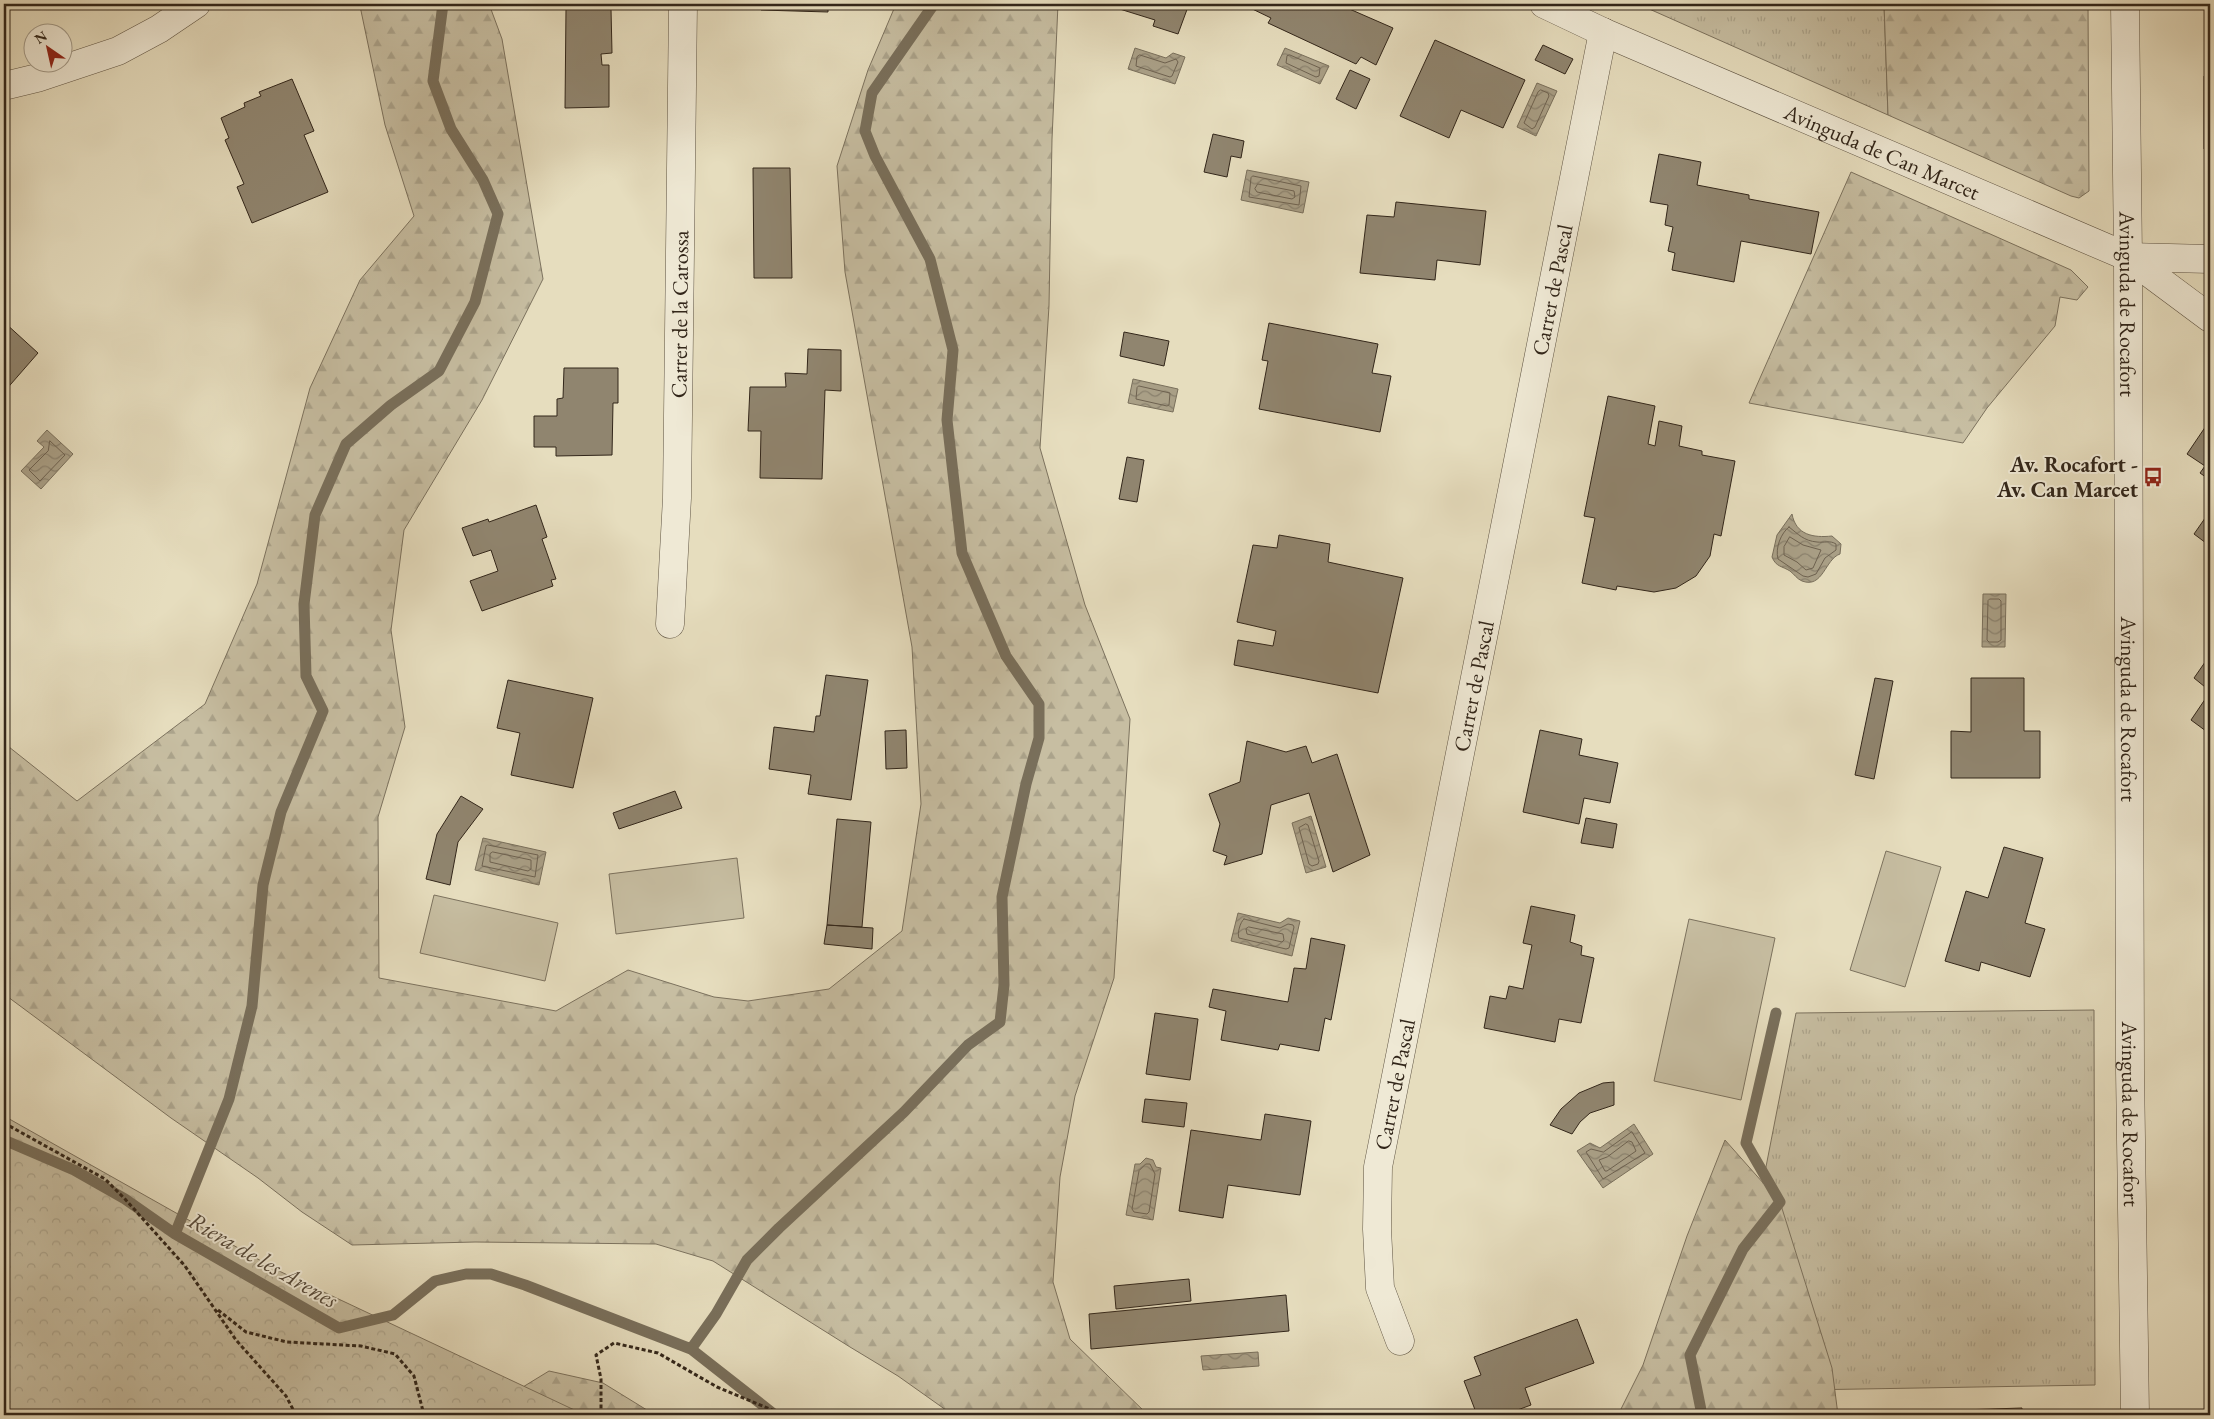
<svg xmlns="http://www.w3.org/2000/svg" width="2214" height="1419" viewBox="0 0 2214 1419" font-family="'EB Garamond',serif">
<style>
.grass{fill:url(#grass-tufts);stroke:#7c725e}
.forest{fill:url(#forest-firs);stroke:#7c725e}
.park{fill:url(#park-crowns);stroke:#7c725e}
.pitch{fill:#c7bea2;stroke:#7c725e}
.water{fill:url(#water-waves);stroke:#796f5b}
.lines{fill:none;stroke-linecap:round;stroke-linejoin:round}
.shore{stroke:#6e6250;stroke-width:1}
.stream{stroke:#796f5b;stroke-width:11}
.building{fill:#90856f;stroke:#32261a}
.street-casing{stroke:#5f5443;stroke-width:29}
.path{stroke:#32261a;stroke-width:3;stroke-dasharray:4 2.5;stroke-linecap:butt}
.street{stroke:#efe9d5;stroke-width:28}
.labels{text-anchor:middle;stroke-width:4;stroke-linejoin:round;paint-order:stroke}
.street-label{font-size:22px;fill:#32261a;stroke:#efe9d5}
.poi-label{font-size:22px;font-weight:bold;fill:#32261a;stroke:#efe9d5;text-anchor:end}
.water-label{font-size:24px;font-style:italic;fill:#564a3a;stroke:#efe9d5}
</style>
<defs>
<pattern id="grass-tufts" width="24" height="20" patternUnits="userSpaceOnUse" patternTransform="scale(1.25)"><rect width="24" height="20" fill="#c7bea2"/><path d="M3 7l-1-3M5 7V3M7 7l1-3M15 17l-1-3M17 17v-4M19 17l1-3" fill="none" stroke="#aba38b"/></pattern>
<pattern id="forest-firs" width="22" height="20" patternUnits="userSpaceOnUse" patternTransform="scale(1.25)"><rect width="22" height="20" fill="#c7bea2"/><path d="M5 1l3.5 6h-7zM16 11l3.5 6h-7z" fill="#aba38b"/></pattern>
<pattern id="park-crowns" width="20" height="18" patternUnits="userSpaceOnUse" patternTransform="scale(1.25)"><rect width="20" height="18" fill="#c7bea2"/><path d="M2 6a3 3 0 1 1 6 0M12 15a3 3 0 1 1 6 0" fill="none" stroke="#aba38b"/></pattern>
<pattern id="water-waves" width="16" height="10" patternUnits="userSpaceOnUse" patternTransform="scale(1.25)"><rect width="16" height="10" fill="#a99f86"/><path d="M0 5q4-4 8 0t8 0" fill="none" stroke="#8a816d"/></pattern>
</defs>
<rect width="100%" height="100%" fill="#e6ddbe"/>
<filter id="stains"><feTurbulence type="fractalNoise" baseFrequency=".004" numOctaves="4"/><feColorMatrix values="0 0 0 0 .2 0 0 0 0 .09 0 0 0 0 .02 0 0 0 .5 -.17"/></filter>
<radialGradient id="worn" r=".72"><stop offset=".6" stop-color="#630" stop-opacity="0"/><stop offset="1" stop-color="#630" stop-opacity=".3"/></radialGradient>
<path class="grass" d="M1638 4H1884L1888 115Z
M2094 1010 2095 1385 1745 1391 1756 1218 1796 1013Z"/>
<path class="forest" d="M371 4H489L502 39 543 279 482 400 404 530 391 630 405 727 378 817 379 978 556 1011 628 970 714 997 748 1001 829 989 902 931 921 804 912 647 845 272 837 166 868 70 896 4H1058L1052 139 1049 306 1040 448 1085 605 1130 719 1114 978 1075 1096 1060 1177 1053 1282 1070 1339 1148 1415H953L898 1376 850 1347 713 1261 656 1244 475 1242 352 1245 302 1212 258 1178 171 1118 4 994V743L77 801 205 704 257 584 310 388 360 280 414 216 385 125 360 6Z
M1884 4H2088L2089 191 2079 198 2071 196 1888 115Z
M1851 172 2071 270 2088 287 2077 300 2060 297 2055 326 1987 408 1963 443 1749 403Z
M1725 1140 1780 1202 1832 1368 1838 1415H1618L1643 1365 1687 1236Z
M549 1371 603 1383 655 1415H489L500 1401Z"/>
<path class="park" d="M4 1116 279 1271 585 1415H4Z"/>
<path class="pitch" d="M1886 851 1941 867 1905 987 1850 970Z
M737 858 744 918 616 934 609 874Z
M434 895 558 923 545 981 420 953Z
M1689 919 1775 938 1741 1100 1654 1081Z"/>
<path class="water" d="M1135 48 1166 58 1173 53 1185 57 1175 84 1128 69Z
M1285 48 1329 66 1320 84 1277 65Z
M1537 83 1557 91 1536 136 1517 127Z
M1247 170 1309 182 1303 213 1241 200Z
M1133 379 1178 389 1173 412 1128 403Z
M47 430 73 454 41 489 21 471 44 447 37 441Z
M1792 514C1796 535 1813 538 1832 536L1841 544 1840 554C1825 559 1823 589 1802 581 1797 579 1794 574 1790 571 1782 566 1776 567 1772 557L1777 535Z
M1983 594H2006L2005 647H1982Z
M1311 816 1326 867 1306 873 1292 823Z
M483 838 546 852 539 885 475 870Z
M1238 913 1280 923 1288 918 1300 921 1292 956 1231 941Z
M1634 1124 1653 1154 1603 1188 1577 1151 1590 1143 1600 1148Z
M1146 1158 1153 1160 1156 1167 1161 1168 1153 1220 1126 1215 1135 1164H1140Z
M1258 1352 1259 1366 1203 1370 1201 1356Z"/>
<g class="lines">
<path class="shore" d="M1140 55 1165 63 1176 59 1178 62 1172 76 1170 77 1136 66 1137 57Z
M1290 55 1320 68 1319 76 1316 77 1286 63 1287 56Z
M1541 90 1548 93 1549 96 1535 127 1532 129 1524 123 1538 92Z
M1253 176 1301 186 1299 205 1249 197 1251 178Z
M1258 184 1294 191 1295 197 1292 199 1257 192 1255 189Z
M1139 386 1170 393 1169 405 1167 406 1136 399 1137 388Z
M50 441 65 455 40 481 29 470 48 451Z
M1789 527C1798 534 1804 541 1817 542 1824 543 1830 540 1836 544V550L1825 558 1816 574 1808 577 1803 576 1778 559C1775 548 1781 533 1789 527Z
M1790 537 1803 545 1821 550 1813 568 1806 570 1797 562 1784 555V547Z
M1990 599H1999L2001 601V640L1998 642H1989L1987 640 1988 601Z
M1306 824 1308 825 1319 861 1318 864 1312 866 1309 864 1299 828Z
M488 845 538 855 535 877 482 866 486 846Z
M493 852 531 860V869L528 871 490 862V854Z
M1244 919 1280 928 1288 924 1293 925 1294 927 1289 948 1286 949 1239 938C1237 934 1240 922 1244 919Z
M1249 927 1283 934 1284 940 1282 942 1247 934 1246 929Z
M1632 1132 1645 1153 1603 1179 1586 1152 1591 1149 1603 1152Z
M1629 1141 1632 1142 1636 1151 1607 1171H1605L1599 1160 1607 1157Z
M1146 1164H1150L1155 1174 1149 1212 1147 1214 1134 1212 1132 1209 1139 1171Z"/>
<path class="stream" d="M4 1140 74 1170 125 1199 175 1234 339 1328 393 1315 435 1281 466 1274H491L525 1285 691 1349 775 1415
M175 1234 229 1099 252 1006 263 885 281 812 323 711 306 676 304 604 315 515 346 444 391 405 439 371 475 302 498 214 483 180 451 129 433 81 443 4
M691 1349 716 1314 747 1260 779 1228 904 1112 968 1045 1000 1022 1004 985 1002 897 1026 784 1039 738V704L1006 656 962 553 947 420 953 350 930 259 875 156 865 131 872 93 934 4
M1702 1415 1690 1355 1743 1249 1780 1202 1746 1143 1776 1013"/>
</g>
<path class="building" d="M761 4H828V12L761 10Z
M1111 4H1189L1178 34 1153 26 1155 20 1110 6Z
M1242 4H1338L1393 28 1376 65 1361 57 1356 64 1268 23 1271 18Z
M566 9H611L612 53 601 54 602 65H609V107L565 108Z
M1435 40 1525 80 1503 128 1461 110 1449 138 1400 116Z
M1543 45 1573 59 1565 74 1535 60Z
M1350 70 1370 79 1356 109 1336 99Z
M2204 76H2210V150L2204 149Z
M292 79 314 131 304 135 328 192 252 223 237 187 244 184 225 140 229 138 221 118 245 107 244 103 261 96 259 92Z
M1213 134 1244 141 1241 158 1231 156 1227 177 1204 172Z
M1659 154 1701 162 1697 185 1749 195V199L1819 212 1811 254 1741 241 1734 282 1672 270 1675 253 1668 251 1673 227 1665 225 1668 205 1650 202Z
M753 168H790L792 278H754Z
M1396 202 1486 211 1480 265 1437 260 1435 280 1360 273 1367 215 1394 217Z
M4 322 38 353 4 392Z
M1269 323 1378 344 1372 373 1391 376 1380 432 1259 409 1268 361 1262 360Z
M1124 332 1169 341 1164 366 1120 356Z
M808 349 841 350V391L825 390 822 479 760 478 761 431H748L750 387H786L785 373 807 374Z
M564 368H618V403H613L612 455 556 456V447H534V416H557V399L563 398Z
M1608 396 1655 406 1648 444 1655 446 1659 421 1682 426 1679 446 1702 451V455L1735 461 1721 536 1714 534 1710 556 1696 576 1676 588 1654 592 1617 586 1616 590 1582 583 1595 518 1584 516Z
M2210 420V480L2200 473 2205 466 2187 454Z
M1127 457 1144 460 1137 502 1119 499Z
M536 505 547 537 542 539 556 579 551 580 553 586 482 611 470 581 498 571 491 550 473 556 462 528 488 519 489 522Z
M2210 511V546L2194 534Z
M1279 535 1330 544 1328 562 1403 578 1378 693 1234 665 1238 640 1273 646 1276 631 1237 622 1253 545 1277 548Z
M2210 655V691L2194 678Z
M826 675 868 680 851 800 808 794 811 775 769 769 774 727 814 732 816 716H820Z
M1875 678 1893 681 1874 779 1855 775Z
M1971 678H2024V731H2040V778H1951V731L1971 732Z
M508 680 593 698 573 788 511 775 520 733 497 728Z
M2210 692V734L2191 720Z
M906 730 907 768 886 769 885 731Z
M1540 730 1582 739 1579 755 1618 763 1610 803 1584 798 1579 824 1523 812Z
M1247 741 1286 752 1306 746 1312 763 1337 754 1370 855 1333 872 1309 793 1271 805 1262 854 1224 865 1227 856 1213 851 1220 824 1209 794 1240 782Z
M675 791 682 808 619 829 613 813Z
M461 796 483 809 458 842 450 885 426 879 437 834Z
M1586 818 1617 824 1613 848 1581 843Z
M837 819 871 822 862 927 827 925Z
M2004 847 2043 858 2025 923 2045 929 2030 977 1981 962 1979 971 1945 961 1966 891 1988 898Z
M1531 906 1575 915 1570 942 1582 946 1581 955 1594 958 1581 1023 1559 1019 1555 1042 1484 1028 1490 996 1506 999 1509 986 1523 989 1532 945 1523 943Z
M827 925 873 928 872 949 824 944Z
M1311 938 1345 945 1331 1020 1325 1018 1319 1051 1280 1044 1278 1050 1221 1040 1226 1011 1209 1007 1213 989 1288 1002 1294 968 1306 969Z
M1155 1013 1198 1019 1190 1080 1146 1074Z
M1614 1082V1105L1590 1113 1580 1122 1572 1134 1550 1125 1561 1109 1579 1093 1603 1083Z
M1145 1099 1187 1103 1184 1127 1142 1122Z
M1265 1114 1311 1121 1300 1195 1228 1185 1223 1218 1179 1211 1191 1130 1261 1140Z
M1189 1279 1191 1301 1116 1309 1114 1286Z
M1286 1295 1289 1331 1091 1349 1089 1314Z
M1577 1319 1594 1363 1525 1388 1531 1405 1504 1415H1477L1464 1381 1481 1375 1474 1357Z
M2022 1408V1415H1961V1410Z"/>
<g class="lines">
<defs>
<g id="street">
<path id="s1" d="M1544 4 1603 32 2128 257 2210 318"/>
<path id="s2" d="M2125 4 2128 257 2130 1070 2135 1415"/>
<path d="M4 86 37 78 118 51 159 29 196 4"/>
<path d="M2128 257 2210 259"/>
<path id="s3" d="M670 624 677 498 683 4"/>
<path id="s4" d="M1400 1341 1380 1288 1377 1229 1378 1167 1603 32"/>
</g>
</defs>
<use href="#street" class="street-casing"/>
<path class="path" d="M4 1123 105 1179 125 1199 185 1266 236 1340 286 1396 296 1415
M218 1310 246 1332 287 1342 361 1346 395 1354 414 1376 424 1415
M601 1415V1379L596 1355 614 1343 658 1353 717 1387 784 1415"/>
<use href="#street" class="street"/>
</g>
<defs>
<symbol id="bus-bare" viewBox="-9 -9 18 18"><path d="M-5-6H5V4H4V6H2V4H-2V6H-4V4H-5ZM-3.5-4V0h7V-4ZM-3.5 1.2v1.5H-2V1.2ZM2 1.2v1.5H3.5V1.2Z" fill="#8f2418" stroke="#efe9d5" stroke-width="2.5" paint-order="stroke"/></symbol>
</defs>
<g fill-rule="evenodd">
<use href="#bus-bare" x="2139" y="463" width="28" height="28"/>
</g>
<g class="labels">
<g class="street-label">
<text dy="8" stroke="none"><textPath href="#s1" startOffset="369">Avinguda de Can Marcet</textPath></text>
<text dy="8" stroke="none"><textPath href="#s4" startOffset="1072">Carrer de Pascal</textPath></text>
<text dy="8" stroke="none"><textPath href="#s2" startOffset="300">Avinguda de Rocafort</textPath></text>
<text dy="8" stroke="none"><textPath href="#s3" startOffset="310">Carrer de la Carossa</textPath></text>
<text dy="8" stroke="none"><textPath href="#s4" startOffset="668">Carrer de Pascal</textPath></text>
<text dy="8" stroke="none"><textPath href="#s2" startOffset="705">Avinguda de Rocafort</textPath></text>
<text dy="8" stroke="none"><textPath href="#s4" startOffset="262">Carrer de Pascal</textPath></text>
<text dy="8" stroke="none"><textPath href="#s2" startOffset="1110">Avinguda de Rocafort</textPath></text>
</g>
<g class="poi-label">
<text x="2138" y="472">Av. Rocafort -<tspan x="2138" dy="25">Av. Can Marcet</tspan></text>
</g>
<g class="water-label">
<text transform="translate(263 1260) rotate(30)" y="8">Riera de les Arenes</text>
</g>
</g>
<rect width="2214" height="1419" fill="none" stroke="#e6ddbe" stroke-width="20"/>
<rect x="5" y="5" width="2204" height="1409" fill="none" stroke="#32261a" stroke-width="2.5"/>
<rect x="10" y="10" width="2194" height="1399" fill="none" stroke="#32261a"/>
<g transform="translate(48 48) rotate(326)"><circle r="24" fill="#efe9d5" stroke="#a39b8a"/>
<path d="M0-4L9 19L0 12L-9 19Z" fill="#8f2418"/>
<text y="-8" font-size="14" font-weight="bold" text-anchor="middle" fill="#32261a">N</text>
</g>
<rect width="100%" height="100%" filter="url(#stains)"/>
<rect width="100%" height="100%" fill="url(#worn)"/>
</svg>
